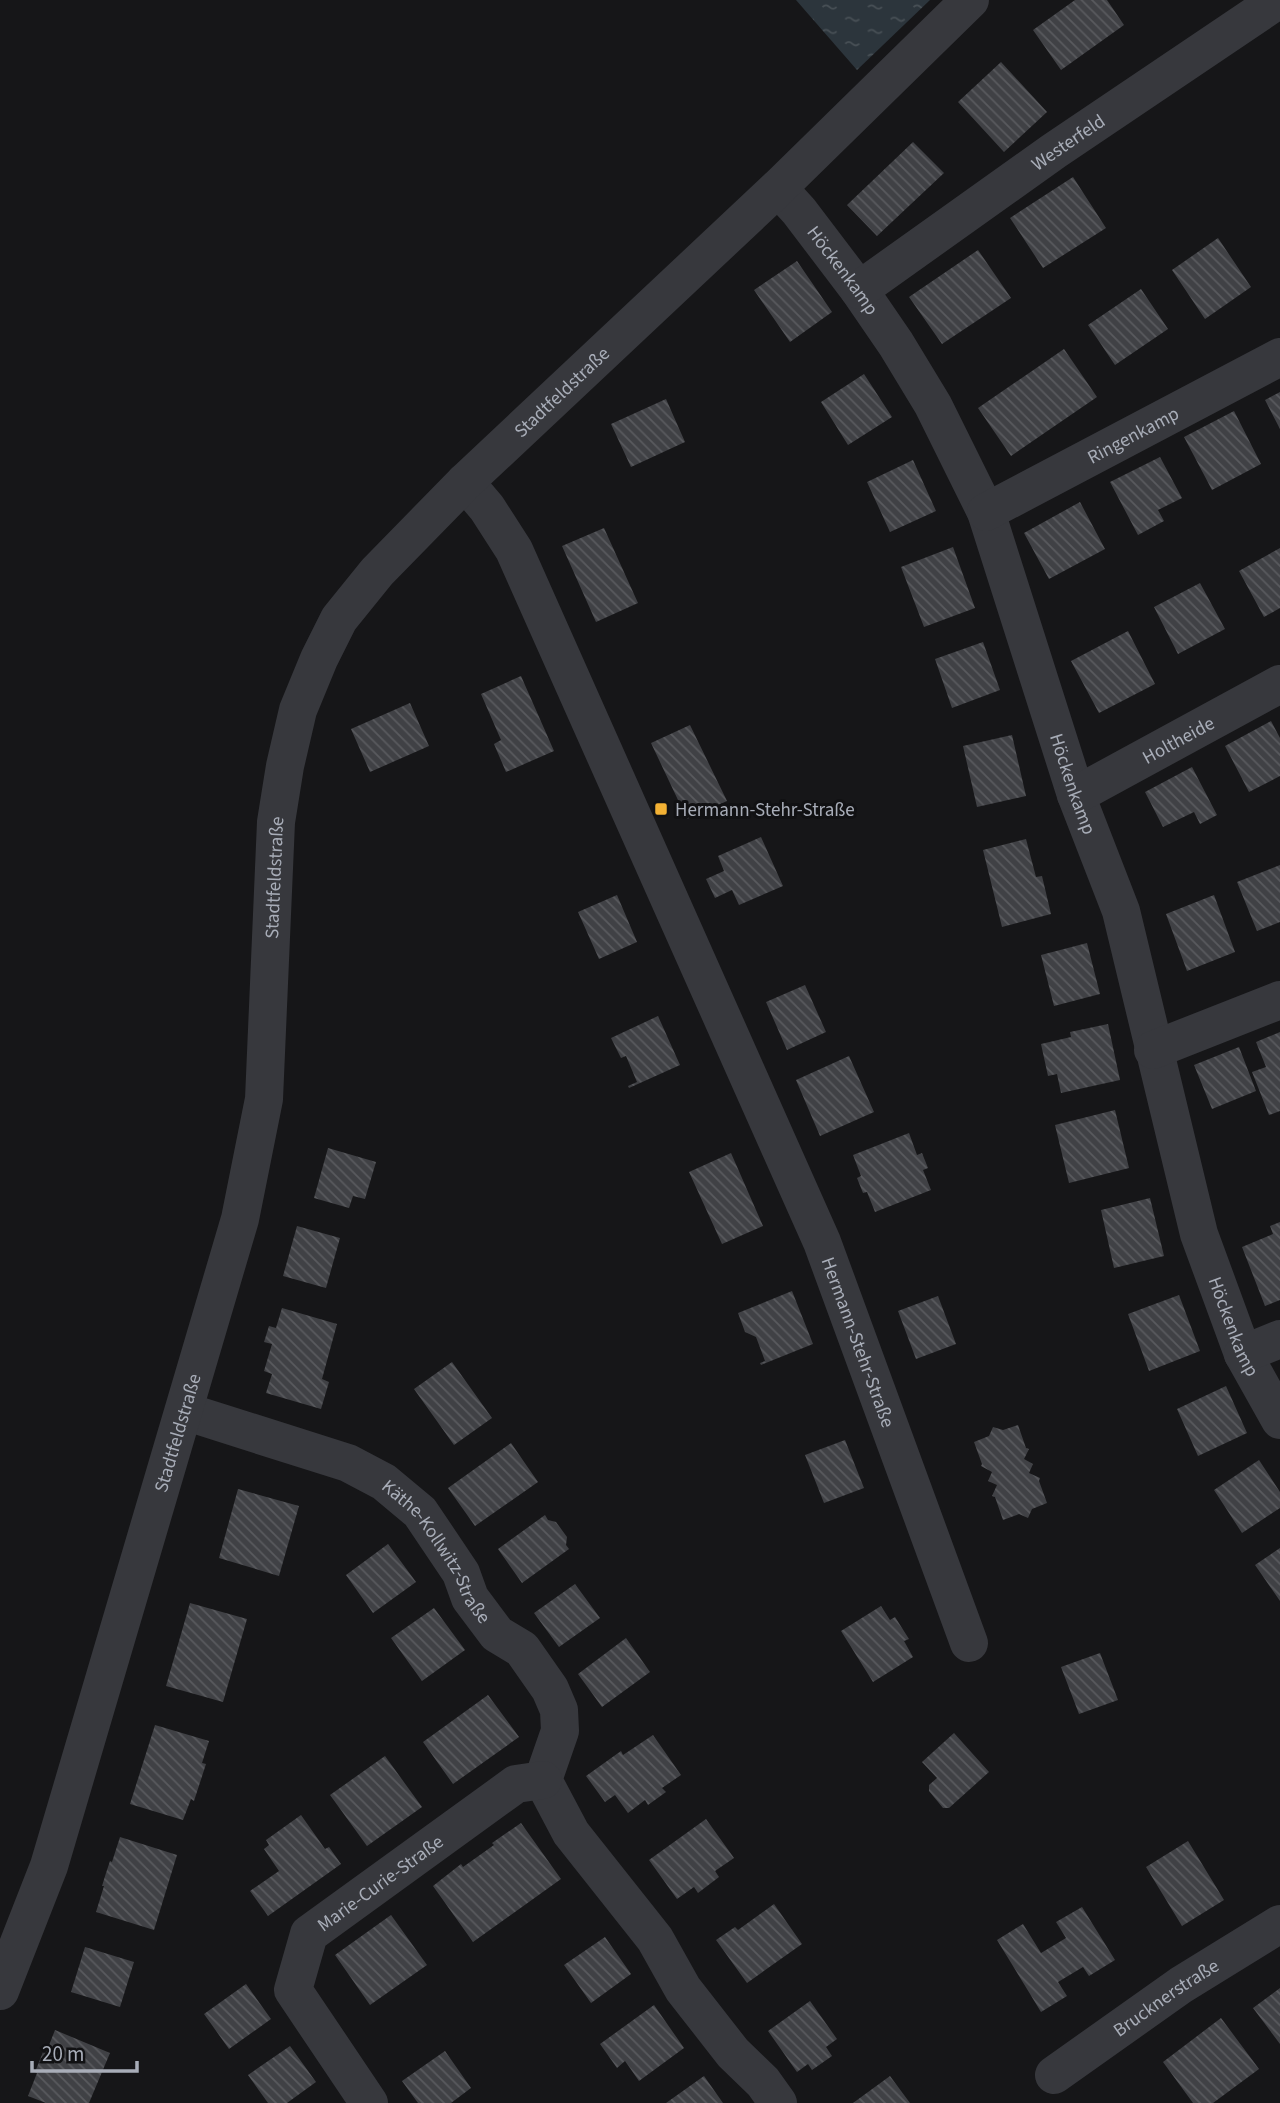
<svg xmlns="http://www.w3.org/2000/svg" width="1280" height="2103" viewBox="0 0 1280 2103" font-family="'Source Sans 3',sans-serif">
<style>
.water{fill:url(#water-ripples)}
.building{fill:url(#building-back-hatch)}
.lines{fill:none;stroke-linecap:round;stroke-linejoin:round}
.street{stroke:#37383d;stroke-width:38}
.poi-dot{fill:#f2b134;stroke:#111113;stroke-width:2.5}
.labels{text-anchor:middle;stroke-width:6;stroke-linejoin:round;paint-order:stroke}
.street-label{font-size:19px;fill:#a8adb8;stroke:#111113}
.poi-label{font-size:19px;fill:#a8adb8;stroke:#111113;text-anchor:start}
</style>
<defs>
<pattern id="water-ripples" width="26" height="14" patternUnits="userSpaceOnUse" patternTransform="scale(1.75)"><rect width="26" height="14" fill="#2c353c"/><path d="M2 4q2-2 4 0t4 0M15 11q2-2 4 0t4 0" fill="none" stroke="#485056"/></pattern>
<pattern id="building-back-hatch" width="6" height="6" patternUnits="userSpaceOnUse" patternTransform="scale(1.75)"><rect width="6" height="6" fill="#404145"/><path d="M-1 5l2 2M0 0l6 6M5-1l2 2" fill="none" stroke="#595a5e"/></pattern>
</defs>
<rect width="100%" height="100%" fill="#161618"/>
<path class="water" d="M796 0H930L857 70Z"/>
<path class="building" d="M1075 0H1107L1124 25 1061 70 1033 30Z
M1001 62 1047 112 1004 152 958 102Z
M913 142 944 173 877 236 847 205Z
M1073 177 1106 228 1043 268 1010 218Z
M1218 238 1251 287 1205 319 1172 270Z
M978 250 1011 298 942 344 909 297Z
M797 261 832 312 790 342 754 290Z
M1141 289 1168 329 1115 365 1088 325Z
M1064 349 1097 397 1011 456 978 408Z
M864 374 892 417 848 445 821 402Z
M1280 392V429L1265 400Z
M666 399 685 442 631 467 611 424Z
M1234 411 1261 464 1212 490 1184 437Z
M1160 457 1182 498 1158 510 1164 521 1138 535 1110 482Z
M913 460 936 511 890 532 867 482Z
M1080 502 1105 549 1049 579 1024 533Z
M604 528 638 603 596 622 562 546Z
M953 547 975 608 924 627 901 567Z
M1280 548V608L1264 617 1239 571Z
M1200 583 1225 629 1178 654 1154 607Z
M1128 631 1155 684 1099 713 1071 661Z
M983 642 1000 690 952 708 935 659Z
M521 676 554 751 506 772 494 744 501 740 481 694Z
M410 703 429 746 370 772 351 729Z
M1271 721 1280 738V776L1249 792 1225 746Z
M690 725 727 801 687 819 651 743Z
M1012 735 1026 796 977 807 963 746Z
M1192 767 1217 815 1200 824 1194 812 1163 827 1145 792Z
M761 837 783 886 739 905 732 890 715 898 706 879 724 871 718 856Z
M1026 839 1036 877 1042 876 1051 914 1002 927 983 850Z
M1280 865V922L1257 931 1237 882Z
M617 895 637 942 599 959 578 912Z
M1214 895 1235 952 1187 971 1166 914Z
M1087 943 1100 994 1054 1006 1041 955Z
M805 985 826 1032 787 1050 766 1002Z
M658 1016 680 1065 629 1088 628 1086 637 1082 626 1056 621 1058 611 1038Z
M1108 1024 1120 1080 1061 1093 1057 1074 1048 1076 1041 1044 1071 1037 1070 1032Z
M1280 1032V1111L1269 1115 1252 1072 1266 1067 1256 1042Z
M1239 1047 1256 1091 1212 1109 1194 1065Z
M849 1056 874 1112 820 1136 796 1080Z
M1115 1110 1129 1168 1069 1183 1055 1125Z
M909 1133 917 1155 922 1153 928 1168 923 1170 931 1190 875 1212 867 1192 863 1193 857 1178 861 1176 853 1155Z
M328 1148 376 1162 365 1199 353 1196 349 1208 314 1198Z
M731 1153 763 1226 722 1244 689 1172Z
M1150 1198 1164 1256 1114 1268 1101 1210Z
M1280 1222V1300L1265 1306 1242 1247 1273 1234 1270 1226Z
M297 1226 340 1238 326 1288 283 1276Z
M792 1291 813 1344 761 1365 760 1363 765 1361 756 1337 745 1332 738 1313Z
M1179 1295 1200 1351 1149 1371 1128 1314Z
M938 1296 956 1344 916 1359 898 1311Z
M282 1308 337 1324 322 1379 329 1382 321 1409 266 1393 272 1374 264 1371 272 1344 264 1342 269 1326 276 1328Z
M452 1362 492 1418 454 1445 414 1389Z
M1226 1386 1247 1433 1198 1456 1177 1409Z
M1018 1425 1026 1448 1029 1449 1024 1459 1033 1464 1029 1473 1040 1478 1039 1481 1047 1503 1032 1509 1028 1518 1019 1514 1003 1520 995 1497 992 1496 997 1485 988 1481 992 1472 981 1466 982 1464 974 1442 989 1436 993 1427 1003 1430Z
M845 1440 864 1488 824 1503 805 1455Z
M511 1443 538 1482 475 1526 448 1488Z
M1259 1460 1280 1492V1508L1242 1533 1214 1490Z
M238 1489 299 1506 279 1576 219 1558Z
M545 1515 548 1520 556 1522 567 1537 566 1545 569 1549 522 1583 498 1549Z
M388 1544 416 1582 373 1613 346 1575Z
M1280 1548V1601L1255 1565Z
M575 1584 600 1618 559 1647 534 1613Z
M190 1603 247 1619 223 1702 166 1686Z
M881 1606 890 1620 895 1617 909 1639 904 1641 913 1657 873 1682 841 1631Z
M434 1608 465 1650 422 1681 391 1638Z
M626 1638 650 1672 602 1707 578 1674Z
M1100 1653 1118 1700 1079 1714 1061 1667Z
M488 1695 519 1737 453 1784 423 1742Z
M155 1725 209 1741 202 1763 206 1764 194 1801 191 1799 183 1820 130 1804Z
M954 1733 989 1772 949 1808H943L929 1791V1785L937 1778 922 1762Z
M653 1735 681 1775 662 1788 666 1792 648 1805 645 1800 628 1813 615 1795 605 1802 586 1776 621 1751 623 1755Z
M385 1756 422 1807 367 1846 330 1795Z
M301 1815 325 1849 329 1847 341 1864 268 1916 250 1891 279 1871 264 1849 269 1845 266 1840Z
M706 1819 734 1858 715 1871 719 1877 698 1893 694 1887 677 1899 649 1860Z
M521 1823 561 1879 473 1942 433 1886 461 1864 463 1867 494 1845 492 1843Z
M120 1837 177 1855 154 1930 96 1912 104 1886H102L106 1873 110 1861 112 1862Z
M1188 1841 1224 1900 1182 1926 1146 1867Z
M774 1904 802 1944 747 1983 716 1940 735 1927 738 1930Z
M1082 1907 1115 1960 1089 1976 1083 1967 1058 1982 1067 1996 1041 2012 997 1940 1023 1924 1041 1953 1066 1938 1056 1922Z
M391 1915 427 1965 370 2005 335 1955Z
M605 1937 631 1974 591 2003 564 1965Z
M85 1947 134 1962 120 2007 71 1992Z
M246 1984 271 2019 229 2049 204 2014Z
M1280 1988V2044L1253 2008Z
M810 2001 837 2039 826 2047 832 2056 812 2070 808 2064 797 2072 768 2031Z
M654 2005 684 2048 639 2081 625 2061 617 2068 600 2044Z
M1221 2018 1259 2069 1213 2103H1193L1163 2062Z
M55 2030 110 2053 89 2103H46L28 2096 37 2073 35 2072 43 2052 46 2053Z
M290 2046 316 2082 287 2103H268L248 2075Z
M445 2051 471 2088 451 2103H418L402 2081Z
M704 2076 723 2103H666Z
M890 2076 910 2103H853Z"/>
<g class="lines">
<g class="street">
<path id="s1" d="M778 188 799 211 859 290 896 344 933 405 986 512 1076 795 1121 911 1199 1234 1243 1354 1280 1420"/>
<path id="s2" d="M859 290 1054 151 1278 0"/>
<path id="s3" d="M465 482 487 508 514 550 822 1242 969 1643"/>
<path id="s4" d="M986 512 1280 357"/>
<path id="s5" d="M1076 795 1280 684"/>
<path d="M1153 1050 1280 1000"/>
<path d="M1243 1354 1280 1339"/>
<path id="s6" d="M184 1411 348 1463 384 1482 420 1512 461 1573 470 1598 497 1634 522 1649 550 1689 559 1710 560 1731 543 1780 571 1833 655 1939 683 1989 733 2053 763 2082 778 2103"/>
<path id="s7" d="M0 1991 49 1866 240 1219 264 1099 276 822 285 766 298 710 319 659 339 619 377 572 465 482 778 188 970 0"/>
<path id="s8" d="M1054 2075 1181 1985 1280 1924"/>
<path id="s9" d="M369 2103 293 1990 309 1934 516 1784 543 1780"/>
</g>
</g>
<rect class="poi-dot" x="654" y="802" width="14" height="14" rx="3.5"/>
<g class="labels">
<g class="street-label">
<text dy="7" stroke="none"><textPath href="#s2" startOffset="256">Westerfeld</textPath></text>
<text dy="7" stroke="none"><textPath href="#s1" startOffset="105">Höckenkamp</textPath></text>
<text dy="7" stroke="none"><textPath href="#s7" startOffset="1741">Stadtfeldstraße</textPath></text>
<text dy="7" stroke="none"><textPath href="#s4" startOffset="166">Ringenkamp</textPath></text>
<text dy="7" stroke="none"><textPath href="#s5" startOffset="116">Holtheide</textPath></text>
<text dy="7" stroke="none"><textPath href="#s1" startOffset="672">Höckenkamp</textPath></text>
<text dy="7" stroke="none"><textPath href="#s7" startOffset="1153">Stadtfeldstraße</textPath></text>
<text dy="7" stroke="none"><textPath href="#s1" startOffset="1239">Höckenkamp</textPath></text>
<text dy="7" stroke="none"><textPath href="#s3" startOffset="948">Hermann-Stehr-Straße</textPath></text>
<text dy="7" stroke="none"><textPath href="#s7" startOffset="586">Stadtfeldstraße</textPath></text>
<text dy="7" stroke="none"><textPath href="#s6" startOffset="301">Käthe-Kollwitz-Straße</textPath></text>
<text dy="7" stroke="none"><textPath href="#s9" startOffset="282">Marie-Curie-Straße</textPath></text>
<text dy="7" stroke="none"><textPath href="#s8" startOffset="136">Brucknerstraße</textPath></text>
</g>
<g class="poi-label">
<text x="675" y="816">Hermann-Stehr-Straße</text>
</g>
</g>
<path d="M32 2061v10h105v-10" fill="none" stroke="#a8adb8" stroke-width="3.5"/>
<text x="42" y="2061" font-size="21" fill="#a8adb8" stroke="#111113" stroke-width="5" paint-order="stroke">20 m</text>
</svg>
